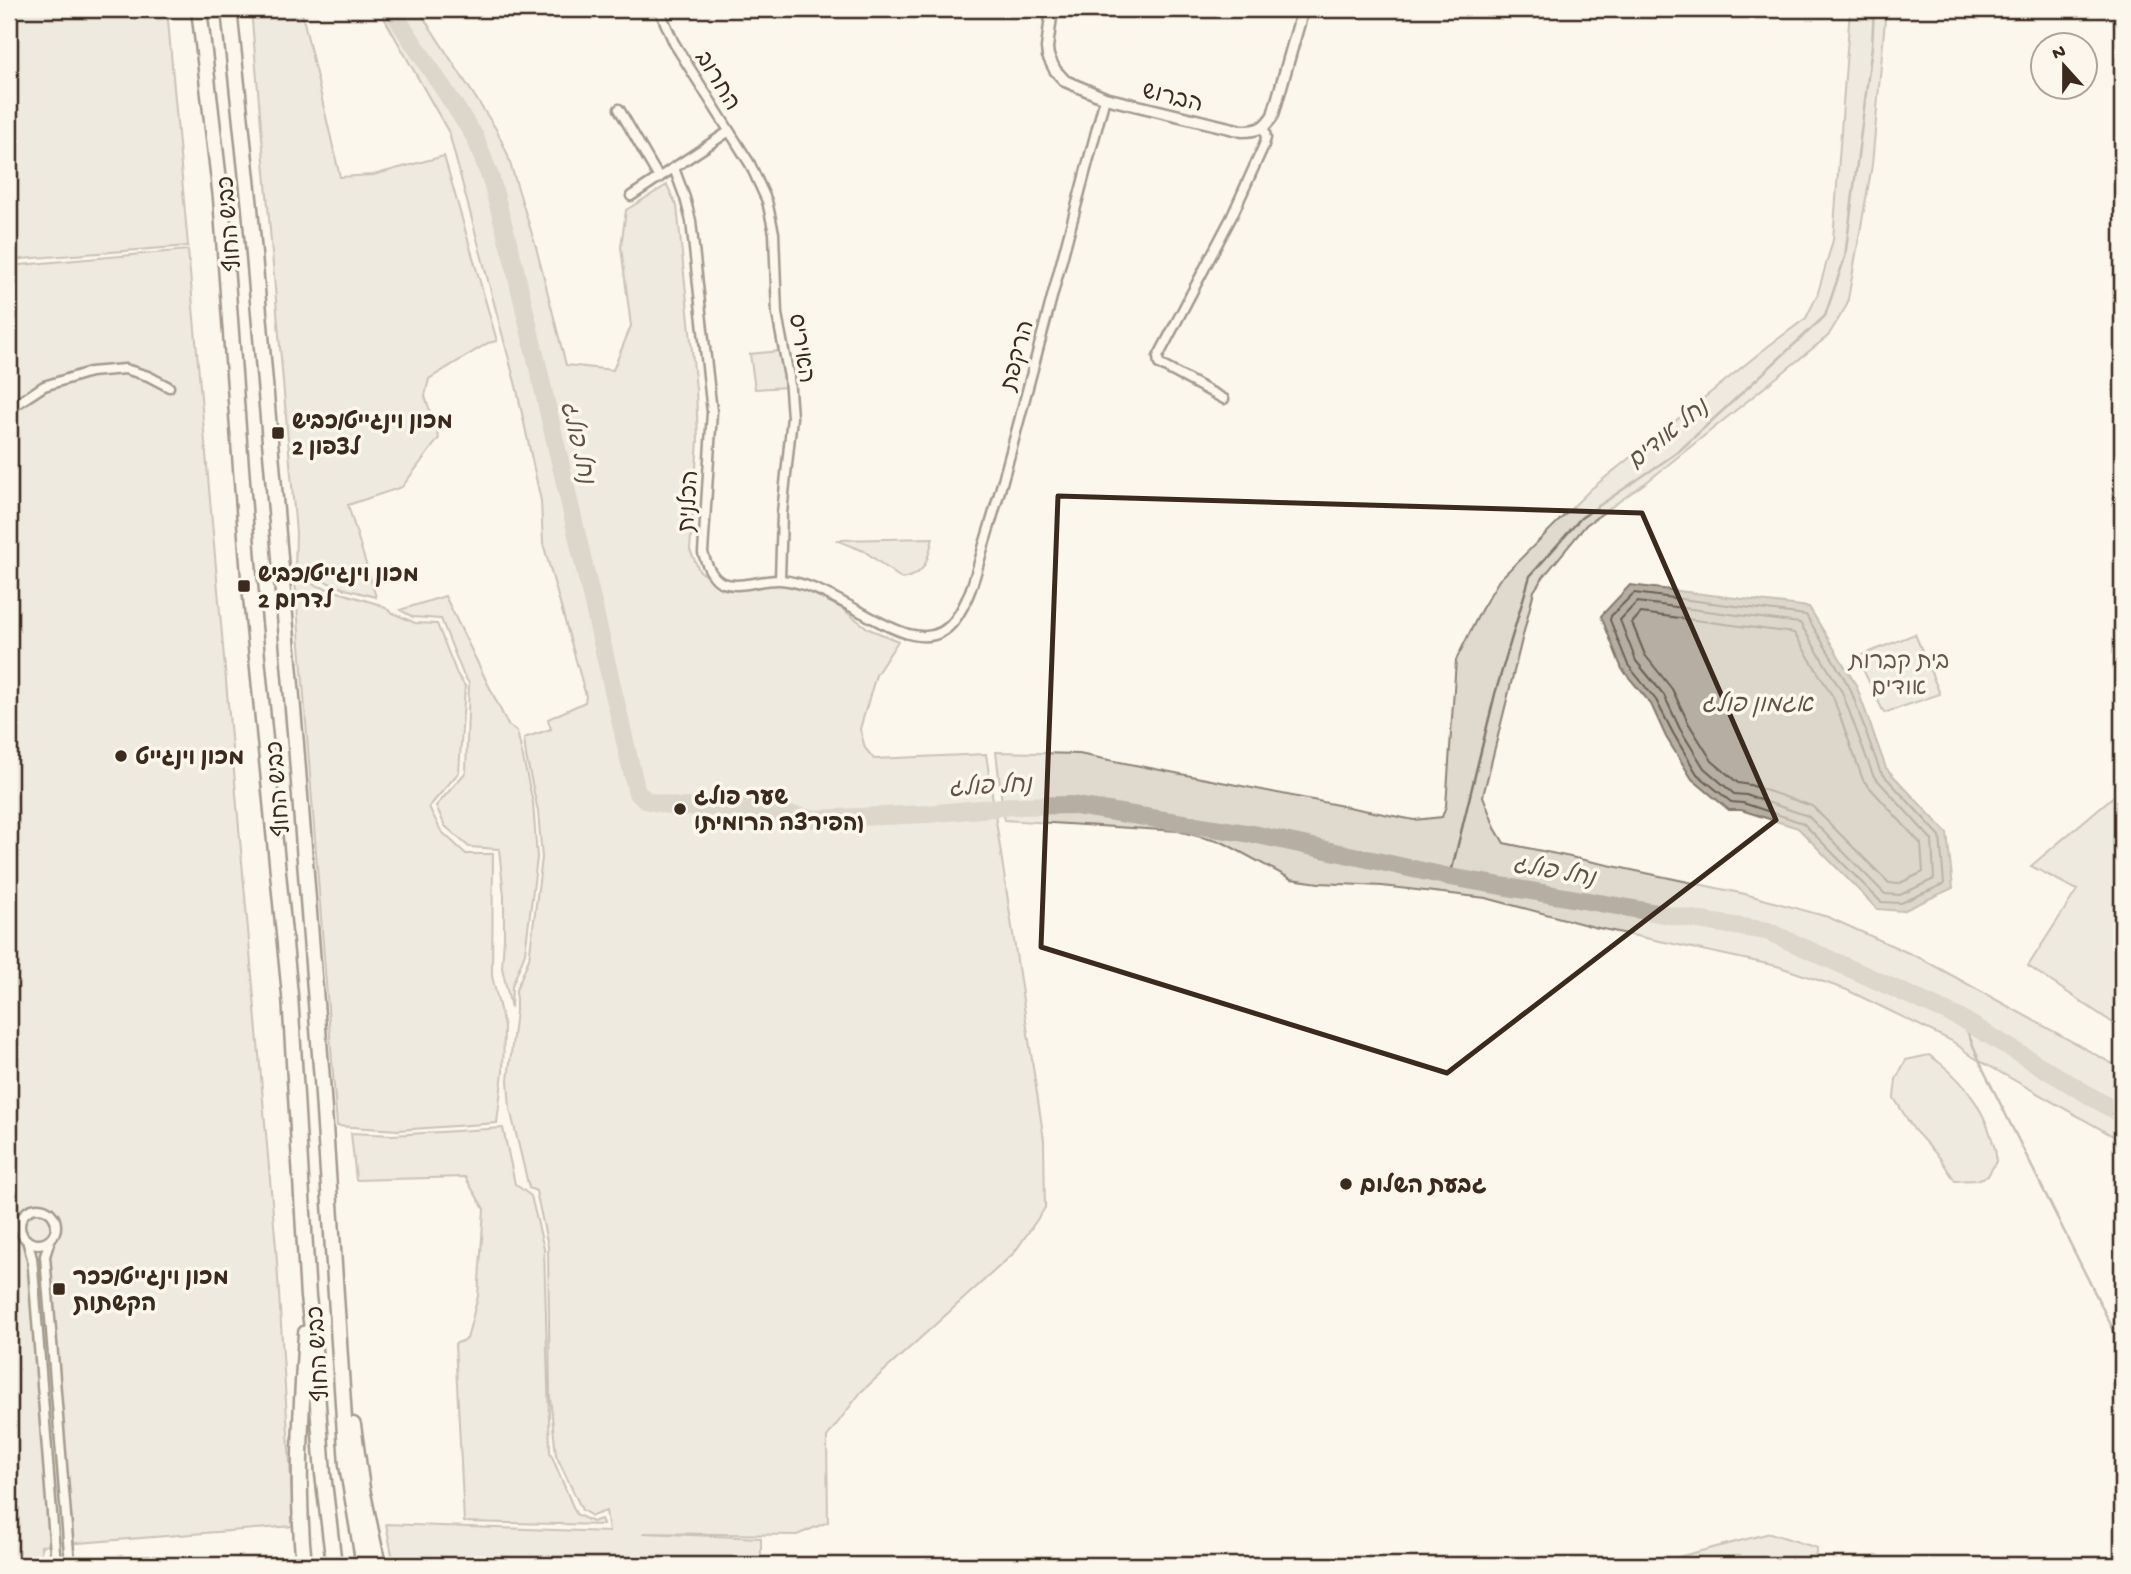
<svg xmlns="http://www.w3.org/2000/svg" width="2131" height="1574" viewBox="0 0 2131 1574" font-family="'Gochi Hand','Playpen Sans Hebrew',sans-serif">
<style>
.green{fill:#dfd9ce;stroke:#8d8276;stroke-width:2}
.water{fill:#b6aea2;stroke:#85796d;stroke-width:2}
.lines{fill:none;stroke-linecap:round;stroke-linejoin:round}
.shore{stroke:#6c5f53;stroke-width:2}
.stream{stroke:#85796d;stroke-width:2.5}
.river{stroke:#b6aea2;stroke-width:18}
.minor-casing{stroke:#3b2a1e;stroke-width:13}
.tertiary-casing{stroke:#3b2a1e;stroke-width:15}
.motorway-casing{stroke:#3b2a1e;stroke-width:19}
.minor{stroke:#fbf7ec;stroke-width:8}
.tertiary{stroke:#fbf7ec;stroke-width:10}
.motorway{stroke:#fbf7ec;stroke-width:14}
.marked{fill:none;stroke:#3b2a1e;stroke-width:5;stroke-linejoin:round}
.poi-dot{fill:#3b2a1e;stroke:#fbf7ec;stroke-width:2.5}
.labels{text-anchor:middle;stroke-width:7;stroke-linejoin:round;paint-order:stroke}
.street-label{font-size:23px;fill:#3b2a1e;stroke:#fbf7ec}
.poi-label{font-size:23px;font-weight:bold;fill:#3b2a1e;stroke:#fbf7ec;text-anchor:start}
.park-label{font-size:23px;fill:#64564a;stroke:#fbf7ec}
.water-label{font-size:24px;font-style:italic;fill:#605246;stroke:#fbf7ec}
</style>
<rect width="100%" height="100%" fill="#fbf7ec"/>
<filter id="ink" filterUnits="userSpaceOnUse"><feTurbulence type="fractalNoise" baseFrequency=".0143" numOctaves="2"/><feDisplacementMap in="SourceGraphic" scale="14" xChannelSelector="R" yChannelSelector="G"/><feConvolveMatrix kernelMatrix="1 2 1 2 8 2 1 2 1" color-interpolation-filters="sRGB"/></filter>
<g filter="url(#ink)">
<path class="green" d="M9 9H167L188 246 9 260Z
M251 9H301L340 177 373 175 444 156 497 341 488 343 429 379 425 396 439 438 402 487 348 505 376 597 345 589 295 570 296 533Z
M379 9H418L496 129 507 153 536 247 566 365 613 370 631 326 621 247 626 210 667 185 677 206 696 389 698 440 690 550 699 570 714 582 777 583 808 591 841 608 869 629 898 641 876 675 860 729 865 748 874 759 986 754 1044 1140 1045 1208 1014 1253 861 1392 827 1437 828 1522 797 1535 643 1533 761 1538V1565H394L386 1524 609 1532 606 1511 592 1516 582 1510 556 1455 550 1397 548 1246 536 1191 529 1188 510 1109 508 1080 516 1011V990L529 959 542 858 538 811 526 756 524 738 551 729 548 719 585 702 586 696 543 543 541 501 516 386 449 133Z
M1850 9H1886L1872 165 1847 305 1828 336 1648 481 1586 525 1544 576 1534 591 1483 796 1495 828 1504 843 1745 894 1828 917 1922 959 2122 1069V1141L1973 1057 1952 1041 1847 990 1777 966 1594 927 1486 898 1382 886 1319 883 1291 879 1224 843 1178 831 1004 820 996 752 1079 754 1414 820 1442 817 1446 806 1456 660 1481 610 1499 580 1591 489 1767 347 1806 318 1817 296 1833 240Z
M188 250 276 1247 294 1526 41 1546 42 1565H9V266Z
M780 351 787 387 755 389 750 354Z
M933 538C927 560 927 574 902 579L864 551 836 540Z
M295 579 381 605 393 613 415 623 437 624 457 674 465 686 459 772 429 807 441 831 466 854H493L492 976 504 1026 503 1072 497 1123 398 1130 337 1126Z
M445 596 508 725 517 731 533 803 537 858 525 953 512 986 511 1008 502 968 504 937V896L499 849 469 847 445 826 436 806 466 772 469 683 463 674 441 619 413 617 400 610Z
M1915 634 1940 694 1884 713 1857 657Z
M2122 789V1029L2028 966 2077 890 2031 866Z
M1929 1055C1959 1075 1982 1104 1992 1139 1994 1145 1997 1154 1996 1161 1995 1165 1990 1171 1988 1176L1977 1180 1955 1181 1940 1158 1914 1130 1894 1098 1896 1079 1906 1060Z
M503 1128 515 1184 531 1196 544 1249 550 1452 576 1514 592 1522 601 1519 603 1525 464 1522 455 1344 467 1339 478 1296 484 1209 465 1177 356 1180 351 1133 393 1135Z
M1770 1533 1817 1548 1813 1565H1647Z"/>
<path class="water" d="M1630 585 1809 607 1856 685 1886 768 1947 833 1953 888 1903 911 1877 909 1798 828 1741 810H1729L1692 779 1666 737 1651 704 1622 669 1601 616Z"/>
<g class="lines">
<path class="shore" d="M1634 593 1806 615 1850 688 1880 771 1940 836 1944 884 1901 903 1881 902 1803 823 1743 803 1731 802 1697 774 1673 733 1656 700 1628 665 1610 620 1611 616Z
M1637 602 1800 623 1842 692 1873 775 1932 840 1934 879 1900 895 1885 894 1808 816 1746 795 1734 794 1704 768 1680 729 1664 695 1636 661 1620 620Z
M1641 613 1794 633 1833 697 1863 780 1921 844 1923 872 1898 884 1889 883 1812 806 1750 785 1738 783 1712 761 1689 724 1672 689 1645 655 1632 623Z"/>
<path class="stream" d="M1450 877 1495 694 1530 576 1581 518 1678 452 1825 316 1845 257 1872 46 1874 9
M1962 1019 1983 1069 2122 1347"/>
<path class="river" d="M391 9 475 137 491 179 513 260 637 793 648 801 678 807 754 808 814 819 926 814 1013 806 1070 805 1258 835 1450 877 1703 921 1767 931 1962 1019 2122 1115"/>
<defs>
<path id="minor" d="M659 9 674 43 750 164 767 201 774 233 777 314 789 377 792 417 782 513 780 580
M619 109 659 178
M674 168 685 198 691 221 712 412 703 553C706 563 712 579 723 583 742 589 761 579 780 580 808 582 835 598 859 611 886 625 929 654 954 621 970 600 976 573 983 548 993 516 1002 484 1011 451 1042 334 1073 216 1105 98
M631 196 728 132
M1224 399 1159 364 1158 357 1232 216 1264 145 1266 138 1264 127
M9 409 44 386 90 372 125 369 148 376 169 387
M20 1226a18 18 0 1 1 36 0a18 18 0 1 1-36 0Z
M27 1240 32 1258 33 1269 56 1565
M50 1240 45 1256 70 1565"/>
<path id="tertiary" d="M1052 9 1047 48 1048 56 1055 70 1065 81 1105 98 1242 131C1258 131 1265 128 1273 115L1303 9"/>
<path id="motorway" d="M199 9 221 198 249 576 290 995 308 1297 313 1336 323 1474 334 1565
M229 9 250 208 296 744 322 1080 347 1465 364 1565
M353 1425 362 1489 378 1565
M304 1565C296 1489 301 1410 306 1333"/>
</defs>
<use href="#minor" class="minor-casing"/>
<use href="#tertiary" class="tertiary-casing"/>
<use href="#motorway" class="motorway-casing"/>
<use href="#minor" class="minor"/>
<use href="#tertiary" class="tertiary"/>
<use href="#motorway" class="motorway"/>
</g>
</g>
<path d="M0 0H2131V1574H0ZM1058 496 1642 513 1776 820 1447 1073 1041 947Z" fill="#fbf7ec" fill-opacity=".55" fill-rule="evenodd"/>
<path class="marked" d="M1058 496 1642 513 1776 820 1447 1073 1041 947Z"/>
<g class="poi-dot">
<rect x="271" y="426" width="14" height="14" rx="3.5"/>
<rect x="237" y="579" width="14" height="14" rx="3.5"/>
<circle cx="121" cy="756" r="7"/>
<circle cx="680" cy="809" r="7"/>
<circle cx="1346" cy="1184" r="7"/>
<rect x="52" y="1282" width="14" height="14" rx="3.5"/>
</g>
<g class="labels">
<g class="street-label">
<text transform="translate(719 80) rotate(59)" y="8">החרוב</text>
<text transform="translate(1173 96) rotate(14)" y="8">הברוש</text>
<text transform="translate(228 224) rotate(-95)" y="8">כביש החוף</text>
<text transform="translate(803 348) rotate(81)" y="8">האיריס</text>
<text transform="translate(1016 355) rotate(-75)" y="8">הרקפת</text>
<text transform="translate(687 501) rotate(-86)" y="8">הכלנית</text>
<text transform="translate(277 789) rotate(-95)" y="8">כביש החוף</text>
<text transform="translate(317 1354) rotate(-94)" y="8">כביש החוף</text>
</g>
<g class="poi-label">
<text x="292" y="428">מכון וינגייט/כביש<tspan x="292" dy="26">2 לצפון</tspan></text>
<text x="258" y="581">מכון וינגייט/כביש<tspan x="258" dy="26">2 לדרום</tspan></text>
<text x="135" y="764">מכון וינגייט</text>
<text x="694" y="804">שער פולג<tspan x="694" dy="26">(הפירצה הרומית)</tspan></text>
<text x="1360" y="1192">גבעת השלום</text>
<text x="73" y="1284">מכון וינגייט/ככר<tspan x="73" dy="26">הקשתות</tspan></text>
</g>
<g class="park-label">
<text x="1899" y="668">בית קברות<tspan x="1899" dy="26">אודים</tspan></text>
</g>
<g class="water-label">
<text transform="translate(1667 433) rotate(-39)" y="8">נחל אודים</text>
<text transform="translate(579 442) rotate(77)" y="8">נחל פולג</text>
<text x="1757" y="711">אגמון פולג</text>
<text transform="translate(990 785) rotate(-3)" y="8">נחל פולג</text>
<text transform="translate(1554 870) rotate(10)" y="8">נחל פולג</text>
</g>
</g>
<rect width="2131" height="1574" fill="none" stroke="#fbf7ec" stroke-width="35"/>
<rect x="18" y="18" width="2096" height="1539" fill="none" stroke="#3b2a1e" stroke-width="2.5" filter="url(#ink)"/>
<g transform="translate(2064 66) rotate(339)"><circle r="33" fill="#fbf7ec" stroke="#aea59a" stroke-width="2"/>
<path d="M0-5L12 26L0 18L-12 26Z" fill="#3b2a1e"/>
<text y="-10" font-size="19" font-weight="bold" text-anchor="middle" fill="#3b2a1e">N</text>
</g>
</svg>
